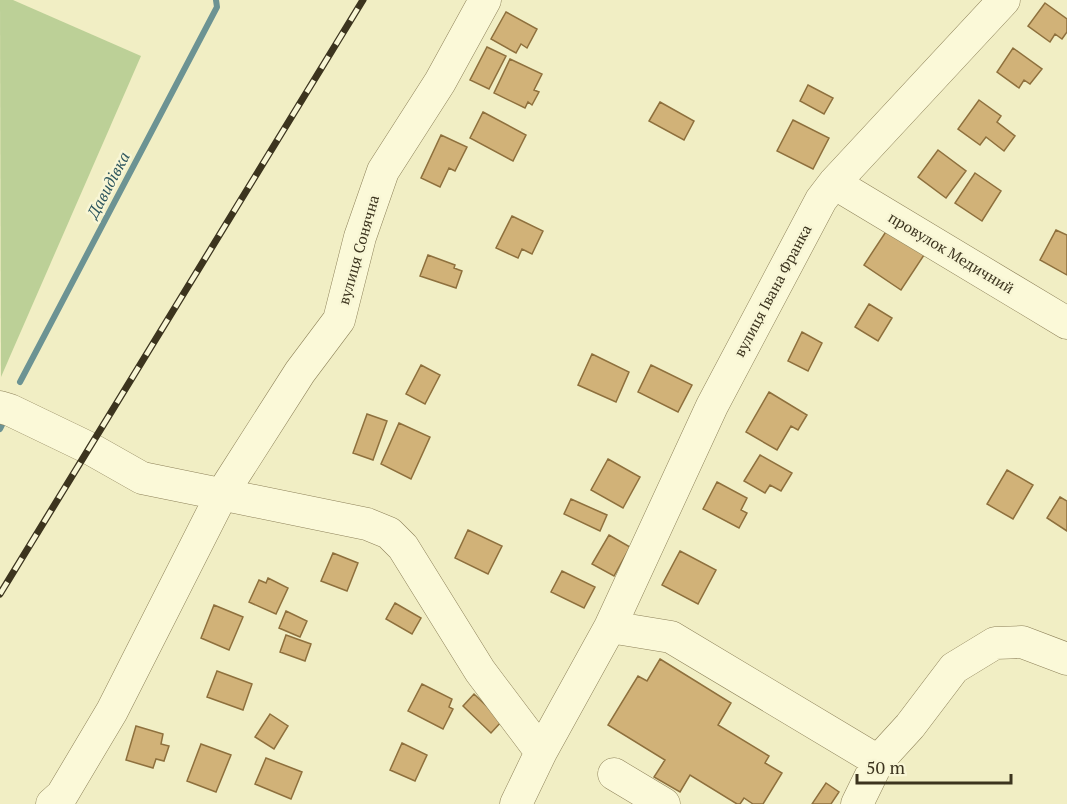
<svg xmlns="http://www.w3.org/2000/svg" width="1067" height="804" viewBox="0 0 1067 804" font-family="'PT Serif',serif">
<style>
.green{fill:#bcd097}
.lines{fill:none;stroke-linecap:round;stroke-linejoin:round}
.stream{stroke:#6c9393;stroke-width:6}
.building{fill:#d1b278;stroke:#8e703d;stroke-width:1.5}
.minor-casing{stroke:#8d8159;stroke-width:33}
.minor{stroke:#fbf9d8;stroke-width:32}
.rail-casing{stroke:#3c341e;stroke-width:7}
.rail{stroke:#f8f6d5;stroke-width:4.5;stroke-dasharray:14;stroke-linecap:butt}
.labels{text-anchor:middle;stroke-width:5;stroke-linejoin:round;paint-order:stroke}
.street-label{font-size:15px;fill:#3c341e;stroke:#f8f6d5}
.water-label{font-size:16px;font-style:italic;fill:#2c555d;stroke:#f8f6d5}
</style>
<rect width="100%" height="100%" fill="#f1eec4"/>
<path class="green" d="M0 0H13L141 56 1 377Z"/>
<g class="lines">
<path class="stream" d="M20 382 217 7 216 0
M0 429 5 419"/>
</g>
<path class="building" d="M1045 3 1067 19V32L1062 39 1055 34 1050 42 1028 26Z
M506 12 537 29 527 48 521 44 516 53 491 39Z
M487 47 506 56 489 89 470 80Z
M1013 48 1042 69 1030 84 1024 80 1019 88 997 72Z
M510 59 542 74 534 90 539 92 532 105 528 102 525 108 494 93Z
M808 85 833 98 824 114 800 101Z
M979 100 1001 116 997 122 1015 136 1004 151 986 137 980 145 958 129Z
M660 102 694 121 684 140 649 121Z
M483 112 526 135 513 161 470 138Z
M793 120 829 138 813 169 777 151Z
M441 135 467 147 455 171 449 168 440 187 421 178Z
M938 150 966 171 946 198 918 177Z
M975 173 1001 191 982 221 955 203Z
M512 216 543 231 532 254 522 249 518 258 496 248Z
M889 227 926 252 901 290 864 265Z
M1056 230 1067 235V275L1040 260Z
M428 255 455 265 454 268 462 271 456 288 420 276Z
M869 304 892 318 878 341 855 327Z
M802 332 822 343 808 371 788 361Z
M592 354 629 372 616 402 578 385Z
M421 365 440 375 425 404 406 394Z
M651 365 692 385 678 412 638 392Z
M769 392 807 415 798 430 791 426 777 450 746 432Z
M367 414 387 421 373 460 353 453Z
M399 423 430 437 411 479 381 464Z
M760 455 792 473 781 491 770 485 765 493 744 481Z
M608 459 640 477 623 508 591 490Z
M1007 470 1033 485 1013 519 987 504Z
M717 482 747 498 741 510 747 513 739 528 703 509Z
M1060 497 1067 501V531L1047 518Z
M571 499 607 515 600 531 564 514Z
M468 530 502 546 488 574 455 558Z
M609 535 630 547 614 576 592 564Z
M680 551 716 570 698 604 662 585Z
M333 553 358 563 347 591 321 581Z
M562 571 595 587 584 608 551 592Z
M268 578 288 588 276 614 249 602 259 580 266 583Z
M395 603 421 618 412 634 386 619Z
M214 605 243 617 229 650 201 638Z
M286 611 307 621 300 637 279 628Z
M286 635 311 644 305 661 280 652Z
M660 659 731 703 718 725 769 756 765 763 782 773 763 804H753L744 798 740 804H737L690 775 680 792 654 777 665 760 608 725 638 676 647 681Z
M217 671 252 684 243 710 207 697Z
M422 684 452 699 449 707 453 709 443 729 408 711Z
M474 694 502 721 491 733 463 706Z
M270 714 288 726 274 749 255 737Z
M136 726 163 734 161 744 169 746 164 761 156 759 153 768 126 760Z
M402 743 427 755 415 781 390 770Z
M201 744 231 755 216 792 187 781Z
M266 758 302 772 291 799 255 784Z
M826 783 839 792 831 804H812Z"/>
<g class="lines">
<defs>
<path id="minor" d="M834 183 1067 323
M0 407 10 410 89 448 142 478 367 524 389 533 403 547 480 671 541 752
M610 627 671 637 878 761
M614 774 664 804
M52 804 62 795 112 711 222 494 300 372 339 320 360 237 383 171 440 82 485 0
M516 804 541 752 610 627 712 406 821 200 834 183 1004 0
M857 804 878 761 910 726 954 668 995 643 1022 642 1067 659"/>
</defs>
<use href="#minor" class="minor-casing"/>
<use href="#minor" class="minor"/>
<defs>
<path id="rail" d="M0 594 363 0"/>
</defs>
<use href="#rail" class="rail-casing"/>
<use href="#rail" class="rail"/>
</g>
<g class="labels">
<g class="street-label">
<text transform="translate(359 250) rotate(-74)" y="5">вулиця Сонячна</text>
<text transform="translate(951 253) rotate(31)" y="5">провулок Медичний</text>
<text transform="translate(773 291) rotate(-62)" y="5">вулиця Івана Франка</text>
</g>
<g class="water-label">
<text transform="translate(108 185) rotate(-62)" y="6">Давидівка</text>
</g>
</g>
<path d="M857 774v9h154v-9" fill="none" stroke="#3c341e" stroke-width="3"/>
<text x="866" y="774" font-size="18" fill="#3c341e" stroke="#f8f6d5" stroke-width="4.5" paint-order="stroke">50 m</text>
</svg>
